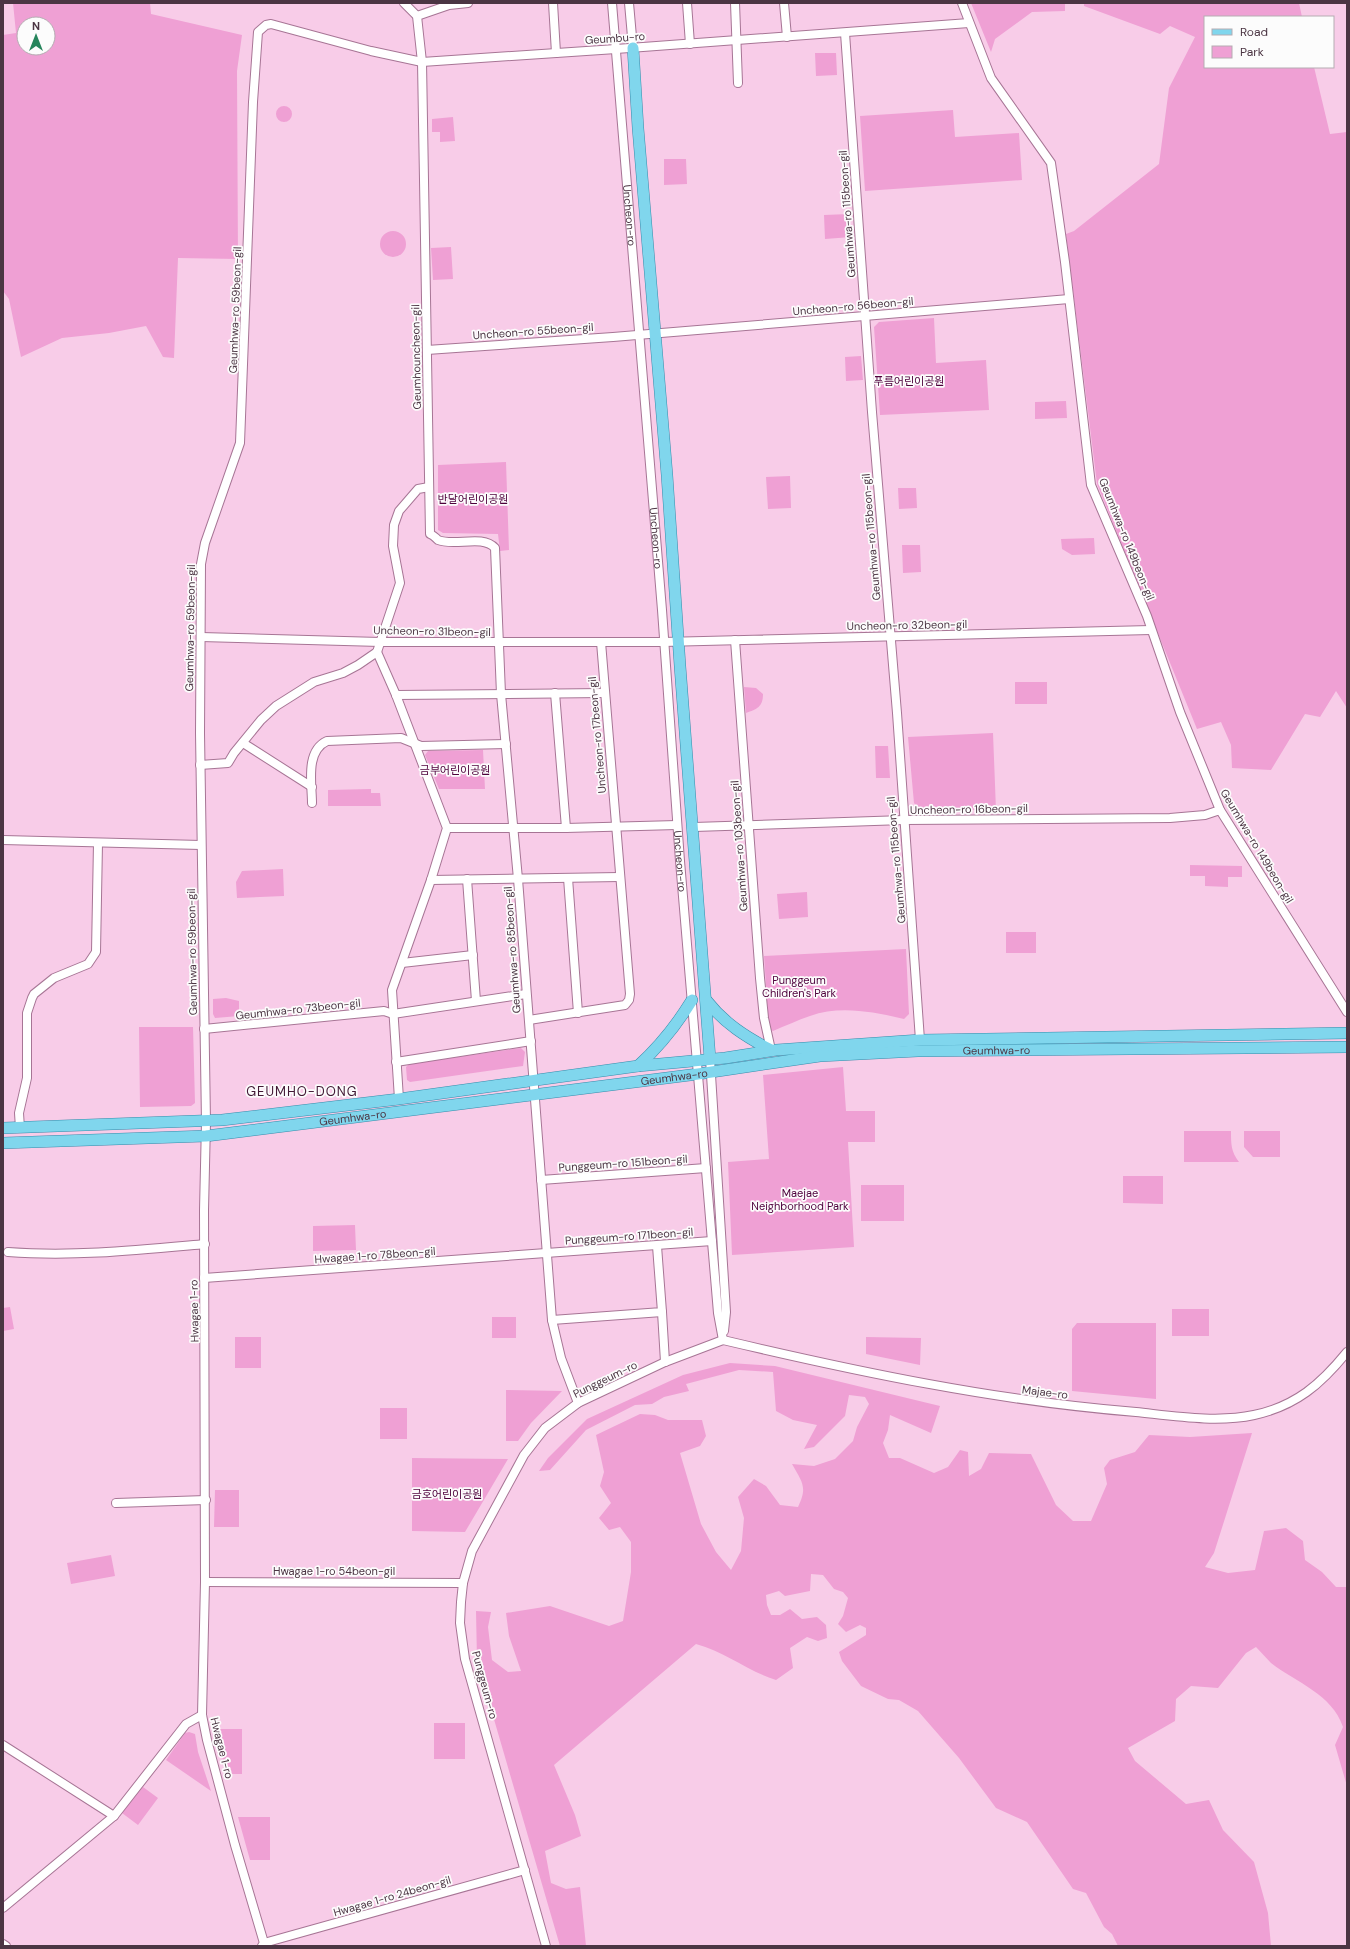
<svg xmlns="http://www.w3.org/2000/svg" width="1350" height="1949" viewBox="0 0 1350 1949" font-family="'DM Sans','Noto Sans KR',sans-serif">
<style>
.green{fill:#efa0d4;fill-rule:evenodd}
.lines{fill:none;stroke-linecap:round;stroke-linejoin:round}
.minor-casing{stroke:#a77595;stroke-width:10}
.major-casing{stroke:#368caa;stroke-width:12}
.minor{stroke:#fff;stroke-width:8}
.major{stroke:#80d6ed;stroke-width:11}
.labels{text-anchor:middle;stroke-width:3.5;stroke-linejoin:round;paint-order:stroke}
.street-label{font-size:11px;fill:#4b3543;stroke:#fcfcfc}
.park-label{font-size:11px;fill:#4e003c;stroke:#fcfcfc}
.quarter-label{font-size:13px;letter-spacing:1px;fill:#421835;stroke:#fcfcfc}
</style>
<rect width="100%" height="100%" fill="#f8cce8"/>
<path class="green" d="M13 3H150L151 14 242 35 237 71 238 259 178 258 174 358 163 357 146 326 109 333 62 338 21 357 9 299 3 291V35L16 33ZM24 24H48V48H24Z
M971 3H1065V11L1032 12 995 39 991 52Z
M1084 3H1299L1302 17H1205V67H1314L1330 134 1347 132V708L1336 691 1320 717 1305 714 1271 770 1232 768 1231 745 1221 722 1197 729 1097 484 1066 234 1074 231 1159 164 1169 88 1195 37 1170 26 1160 34 1084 6Z
M815 53H836L837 75 816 76Z
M276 114a8 8 0 1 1 16 0a8 8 0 1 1-16 0Z
M953 110 955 137 1019 133 1022 180 865 191 860 116Z
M453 117 455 141 440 142V132H432V119Z
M664 159H686L687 184 664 185Z
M849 214 851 237 825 239 824 215Z
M380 244a13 13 0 1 1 26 0a13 13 0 1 1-26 0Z
M451 247 453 279 433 280 431 248Z
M934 318 936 363 986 360 989 410 880 415 874 327 879 322Z
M861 356 863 380 846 381 845 357Z
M1066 401 1067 418 1035 419V402Z
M506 462 509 550 500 551 498 534 443 533 438 530V465Z
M790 476 791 508 768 509 766 477Z
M898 488H916L917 508 899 509Z
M1094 538 1095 554 1072 555 1062 549 1061 539Z
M902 545H920L921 572 903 573Z
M1015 682H1047V704H1015Z
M744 687 756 688 763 694C763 707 757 709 746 713Z
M993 733 996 810H920L914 803 908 737Z
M875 746H888L890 778H876Z
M483 750 485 789H439L425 755 428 751Z
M371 789V793H380L381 806H328V790Z
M1190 865 1242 866V877H1228V887L1205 886V876H1190Z
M283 869 284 896 237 898 236 882 242 871Z
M807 892 808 917 779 919 777 894Z
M1006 932H1036V953H1006Z
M906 949 909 1014 904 1019C874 1012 840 1005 810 1016 798 1020 785 1026 773 1031L769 1029 764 956Z
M226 998 239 1001V1016L215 1018 213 1014V999Z
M139 1027H193L195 1103 191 1106 140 1107Z
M521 1048 525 1052 523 1066 410 1082 407 1080 406 1067 409 1064Z
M843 1067 846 1111H875V1142H848L854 1247 732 1255 728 1162 769 1159 763 1075Z
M1184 1131H1231C1231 1144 1231 1152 1239 1162H1184Z
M1244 1131H1280V1157H1253L1244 1147Z
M1123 1176H1163V1204L1123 1203Z
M861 1185H904V1221H861Z
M355 1225 356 1250 313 1251V1226Z
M10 1307 14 1329 3 1331V1308Z
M1172 1309H1209V1336H1172Z
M492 1317H516V1338H492Z
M1077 1323H1156V1399L1072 1391V1329Z
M235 1337H261V1368H235Z
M866 1337 921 1338 920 1365 866 1354Z
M730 1363 775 1366 940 1406 931 1433 890 1415 888 1430 883 1443 889 1458H900L934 1473 948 1467 960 1450 968 1452 969 1476 981 1469 989 1453 1031 1454 1056 1505 1073 1521H1091L1107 1484 1104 1468 1110 1460 1135 1452 1149 1435 1190 1437 1252 1433 1214 1553 1205 1567 1228 1573 1255 1570 1264 1531 1286 1528 1303 1541 1305 1560 1322 1572 1336 1587H1347V1786L1335 1745 1343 1727C1332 1694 1297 1683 1271 1663 1266 1658 1261 1652 1256 1647L1246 1653 1218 1688 1191 1686 1176 1699 1175 1721 1128 1748 1135 1761 1186 1804 1209 1800 1223 1830 1254 1862 1268 1913 1271 1946H1118L1112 1934 1104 1927 1086 1893 1073 1889 1027 1822 996 1808 959 1758 918 1711 899 1700 888 1699 861 1686 842 1661 839 1652 866 1635V1628L860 1625 846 1632 838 1624 843 1616 848 1598 843 1592 834 1589 823 1575 811 1574 810 1591 785 1596 779 1591 766 1595 767 1605 771 1615H780L790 1609 802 1619 817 1617 826 1625 827 1638 818 1641 807 1637 790 1648 793 1668 776 1680C747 1671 726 1652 696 1644L554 1765 575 1815 581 1836 545 1851 551 1883 566 1889 580 1887 586 1946H560L477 1661 476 1611 491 1612 488 1627 492 1660 508 1672 521 1671 509 1636 506 1613 550 1606 609 1626 623 1621 631 1572V1542L620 1527 609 1530 599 1518 611 1503 600 1486 604 1472 596 1435 640 1414 655 1415 668 1420H702L706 1436 700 1446 680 1453 701 1524 716 1552 731 1570 741 1551 744 1518 738 1497 754 1479 766 1486 780 1505 798 1507C808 1487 802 1482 792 1464L814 1466 835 1459 853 1441 857 1427 869 1404 865 1397 849 1395 845 1416 814 1447 804 1449 817 1425 793 1420 776 1411 773 1372 739 1370 686 1384 689 1391 664 1397 652 1404 635 1405 586 1430 550 1470 539 1471 548 1458 587 1419 683 1375Z
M506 1390 562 1391 531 1423 518 1441H506Z
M380 1408H407V1439H380Z
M412 1458 508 1459 465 1532 412 1531Z
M215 1490H239V1527H214Z
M111 1555 115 1576 71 1584 67 1563Z
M434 1723H465V1759H434Z
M219 1729H242V1774H226L219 1742Z
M189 1732 195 1734 198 1752 211 1791 166 1760 185 1733Z
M143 1787 158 1798 138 1825 122 1813Z
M238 1817H270V1860H250Z"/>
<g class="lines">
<defs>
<g id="minor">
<path d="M404 3 417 16 422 62 430 534C433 535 436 538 438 540 455 547 482 534 495 548L501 694 518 879 552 1320 561 1358 578 1403"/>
<path d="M553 3 556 53"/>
<path id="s1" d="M612 3 662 610 680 861 718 1313 723 1340"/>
<path d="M629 3 633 48"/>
<path d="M687 3 690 44"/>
<path d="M735 3 738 83"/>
<path d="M784 3 787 37"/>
<path d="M962 3 991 78 1051 163 1065 262 1091 485 1147 616 1180 712 1220 810 1347 1012"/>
<path d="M417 16 449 5 468 3"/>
<path d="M845 33 872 412 897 713 920 1040"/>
<path d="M427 350 613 337 1069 299"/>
<path d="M201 637 380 642H663L1151 630"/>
<path d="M735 640 760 978 764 1018 771 1050"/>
<path d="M377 652 396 695 447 828 431 880 392 990 399 1099"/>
<path d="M555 693 566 828"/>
<path d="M396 695 604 693"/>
<path d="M243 743 312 787"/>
<path d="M200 765 228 763 234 753 261 720 276 706 314 682 343 673 358 665 377 652 400 583 393 546 394 525 399 511 418 489 429 487"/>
<path d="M312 803C312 784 305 751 327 741L401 738 421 746 506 744"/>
<path d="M694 827 904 820 1170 818 1205 815 1220 810"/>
<path d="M447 828H566L677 825"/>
<path d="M3 840 201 845"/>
<path d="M568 878 578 1013"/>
<path d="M467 879 476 1001"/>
<path d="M431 880 620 877"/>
<path d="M402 963 473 955"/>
<path d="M529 1020 625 1005 629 1000 630 994 601 642"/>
<path d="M204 1029 384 1011 393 1014 526 994"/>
<path d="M710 1059 726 1312 724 1331"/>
<path d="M396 1062 531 1041"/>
<path d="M20 1128 19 1113 27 1078V1013L32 998 34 994 54 978 88 964 96 952 98 843"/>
<path d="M541 1180 706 1168"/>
<path d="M8 1252C74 1257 139 1250 205 1244"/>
<path d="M204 1278 712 1241"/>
<path d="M662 1312 665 1362"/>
<path d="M552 1320 662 1312 657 1246"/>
<path d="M723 1340C859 1372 997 1401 1136 1412 1174 1416 1217 1423 1254 1415 1296 1406 1321 1384 1347 1352"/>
<path d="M116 1503 206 1500"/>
<path d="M205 1582 463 1583"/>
<path d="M3 1745 114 1816"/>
<path d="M3 1908 114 1816 186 1724 202 1715"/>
<path d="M264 1943 525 1870"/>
<path d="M3 1944 6 1946"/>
<path d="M262 1946 264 1943 235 1845 207 1740 202 1715 205 1582 204 1210 206 1122 200 733 201 564 205 543 240 443 253 102 258 32 266 25 271 24 371 51 422 62 616 49 969 23"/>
<path d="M546 1946 465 1659 460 1623 461 1602 463 1583 472 1551 524 1455 545 1428 578 1403 665 1362 723 1340"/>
</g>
<g id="major">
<path d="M633 48 638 128 667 475 680 666 710 1059"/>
<path d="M707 1001C724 1023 746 1037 771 1050"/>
<path d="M638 1066C661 1045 676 1026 692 1000"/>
<path d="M3 1128 222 1120 399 1099 638 1066 725 1058 776 1050 920 1040 1347 1033"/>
<path id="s2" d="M3 1143 206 1136 698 1074 820 1056 918 1051 1347 1047"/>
</g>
</defs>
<use href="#minor" class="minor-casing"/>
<use href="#major" class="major-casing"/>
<use href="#minor" class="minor"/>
<use href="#major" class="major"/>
</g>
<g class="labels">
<g class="street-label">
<text transform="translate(615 38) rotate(-4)" y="4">Geumbu-ro</text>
<text transform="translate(847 214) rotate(-94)" y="4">Geumhwa-ro 115beon-gil</text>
<text dy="4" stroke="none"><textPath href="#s1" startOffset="213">Uncheon-ro</textPath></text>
<text transform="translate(853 306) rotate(-5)" y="4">Uncheon-ro 56beon-gil</text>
<text transform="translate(235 310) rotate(-88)" y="4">Geumhwa-ro 59beon-gil</text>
<text transform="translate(533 331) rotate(-4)" y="4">Uncheon-ro 55beon-gil</text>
<text transform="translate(416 357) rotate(-91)" y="4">Geumhouncheon-gil</text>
<text transform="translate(871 537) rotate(-95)" y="4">Geumhwa-ro 115beon-gil</text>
<text dy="4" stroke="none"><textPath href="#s1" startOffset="537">Uncheon-ro</textPath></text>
<text transform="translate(1127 539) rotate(68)" y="4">Geumhwa-ro 149beon-gil</text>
<text transform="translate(907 625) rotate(-1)" y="4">Uncheon-ro 32beon-gil</text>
<text transform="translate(190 628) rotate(-89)" y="4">Geumhwa-ro 59beon-gil</text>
<text transform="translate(432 631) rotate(1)" y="4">Uncheon-ro 31beon-gil</text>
<text transform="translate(597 735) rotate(-95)" y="4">Uncheon-ro 17beon-gil</text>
<text transform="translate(969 809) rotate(-1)" y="4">Uncheon-ro 16beon-gil</text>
<text transform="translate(739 846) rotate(-94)" y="4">Geumhwa-ro 103beon-gil</text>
<text transform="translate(1257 846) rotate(59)" y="4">Geumhwa-ro 149beon-gil</text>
<text transform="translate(896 860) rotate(-95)" y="4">Geumhwa-ro 115beon-gil</text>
<text dy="4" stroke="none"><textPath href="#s1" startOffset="861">Uncheon-ro</textPath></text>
<text transform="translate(512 950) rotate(-94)" y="4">Geumhwa-ro 85beon-gil</text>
<text transform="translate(192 952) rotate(-91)" y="4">Geumhwa-ro 59beon-gil</text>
<text transform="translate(298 1009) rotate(-6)" y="4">Geumhwa-ro 73beon-gil</text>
<text dy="4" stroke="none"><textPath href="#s2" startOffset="999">Geumhwa-ro</textPath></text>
<text dy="4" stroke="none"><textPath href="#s2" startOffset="675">Geumhwa-ro</textPath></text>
<text dy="4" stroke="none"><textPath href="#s2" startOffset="351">Geumhwa-ro</textPath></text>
<text transform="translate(623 1163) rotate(-4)" y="4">Punggeum-ro 151beon-gil</text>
<text transform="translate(629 1236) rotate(-4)" y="4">Punggeum-ro 171beon-gil</text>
<text transform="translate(375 1255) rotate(-4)" y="4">Hwagae 1-ro 78beon-gil</text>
<text transform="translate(194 1311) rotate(-91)" y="4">Hwagae 1-ro</text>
<text transform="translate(605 1379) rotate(-26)" y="4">Punggeum-ro</text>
<text transform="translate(1045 1392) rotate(7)" y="4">Majae-ro</text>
<text x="334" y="1575">Hwagae 1-ro 54beon-gil</text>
<text transform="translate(485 1685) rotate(75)" y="4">Punggeum-ro</text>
<text transform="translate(222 1748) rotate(76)" y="4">Hwagae 1-ro</text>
<text transform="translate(392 1896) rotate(-16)" y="4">Hwagae 1-ro 24beon-gil</text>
</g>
<g class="park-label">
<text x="909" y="385">푸름어린이공원</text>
<text x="473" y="503">반달어린이공원</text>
<text x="455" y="774">금부어린이공원</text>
<text x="799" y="984">Punggeum<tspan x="799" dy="13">Children's Park</tspan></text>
<text x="800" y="1197">Maejae<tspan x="800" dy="13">Neighborhood Park</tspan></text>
<text x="447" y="1498">금호어린이공원</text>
</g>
<g class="quarter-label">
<text x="302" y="1096">GEUMHO-DONG</text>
</g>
</g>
<rect width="1350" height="1949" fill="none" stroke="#4b3543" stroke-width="8"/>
<rect x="1204" y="16" width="130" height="52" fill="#fcfcfc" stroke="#b5acb2"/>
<rect x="1212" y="29" width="20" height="6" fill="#80d6ed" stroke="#b5acb2"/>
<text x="1240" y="36" font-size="12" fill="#4b3543">Road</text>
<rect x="1212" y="46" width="20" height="12" fill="#efa0d4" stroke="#b5acb2"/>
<text x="1240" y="56" font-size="12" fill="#4b3543">Park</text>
<g transform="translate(36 36)"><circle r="19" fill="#fcfcfc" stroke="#b5acb2"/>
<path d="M0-3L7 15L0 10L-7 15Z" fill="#26855c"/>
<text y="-6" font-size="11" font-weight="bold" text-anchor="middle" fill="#4b3543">N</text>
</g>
</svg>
